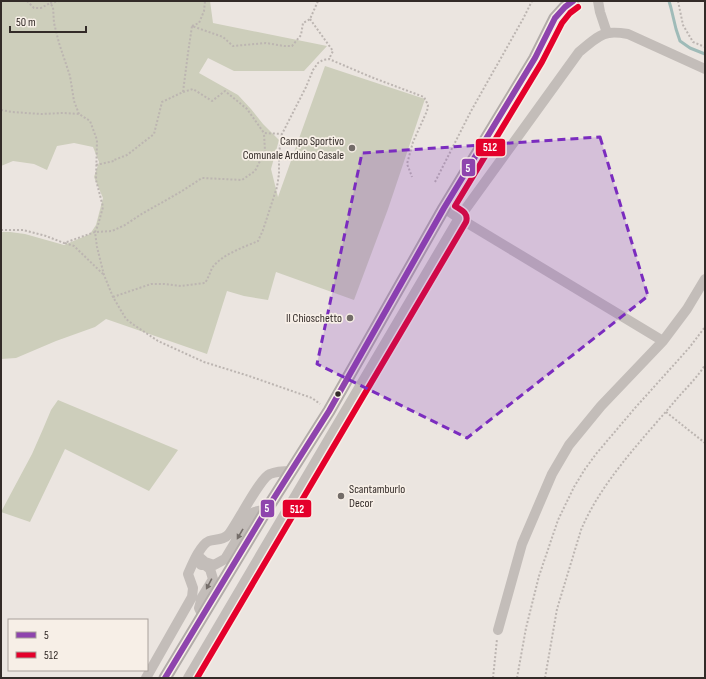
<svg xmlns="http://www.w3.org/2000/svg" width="706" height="679" viewBox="0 0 706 679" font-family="'Sofia Sans Condensed',sans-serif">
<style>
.green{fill:#cdcebb}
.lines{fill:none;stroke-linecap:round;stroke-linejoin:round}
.stream{stroke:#9fbbb8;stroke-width:3}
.path{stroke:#bcb5b1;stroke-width:2;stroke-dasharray:2 2;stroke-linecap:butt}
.minor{stroke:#c3bdb9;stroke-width:10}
.major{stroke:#b2aca9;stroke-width:13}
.bus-1-casing{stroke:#f7efe7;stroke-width:9}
.bus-2-casing{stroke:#f7efe7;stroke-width:9}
.bus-1{stroke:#8e44ad;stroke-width:6}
.bus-2{stroke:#e4002b;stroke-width:6}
.oneway{fill:#746d69}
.marked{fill:#7b2cbf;fill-opacity:0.2;stroke:#7b2cbf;stroke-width:3;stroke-dasharray:8 5;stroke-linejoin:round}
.poi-dot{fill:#736c68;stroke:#f7efe7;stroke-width:1.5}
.bus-dot{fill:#332b28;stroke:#f7efe7;stroke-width:1.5}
.labels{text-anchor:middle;stroke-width:3.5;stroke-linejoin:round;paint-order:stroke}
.poi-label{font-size:12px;fill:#332b28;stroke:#f7efe7;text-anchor:end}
.line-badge{stroke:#f7efe7;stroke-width:1.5}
.badge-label{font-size:11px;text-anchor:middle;font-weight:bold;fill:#fff}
</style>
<rect width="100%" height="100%" fill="#ebe5e0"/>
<path class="green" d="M1 1H210L213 23 327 46 304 71H234L208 58 199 73 238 95 251 109 263 124 279 140 271 169 278 197 325 66 425 99 388 209 354 300 276 272 268 300 244 296 227 291 207 354 106 319 95 327 56 341 16 358 1 359V232H10L25 234 64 245 90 234 96 225 103 198 94 177 99 162 93 147 74 143 57 146 47 170 34 164 13 161 1 166Z
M58 400 178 450 149 491 65 449 30 522 1 512 32 454 43 429 51 410Z"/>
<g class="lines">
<path class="stream" d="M669 1 671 8 676 29 680 41 690 48 705 54"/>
<path class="path" d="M27 1 34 8H41L50 3
M60 1 50 3 53 7 54 23 59 43 70 76 74 101 79 114
M678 1 683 25 693 42 705 47
M310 19 333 51 329 59
M192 26 199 23 204 11 205 1
M183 92 193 89 212 101 225 91 247 109 264 133 282 134 306 87 313 70 318 63 323 60 329 59 371 77 424 97 428 105 427 111 413 142 407 164 409 169 412 177
M1 110 12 112 41 114 63 113 79 114 90 121 97 140 96 180 103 207 98 225 95 232 97 247 104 275 113 297 126 319 134 325 158 341 204 362 249 376 312 398 320 404
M96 165 114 161V160L127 155 154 134 162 102 183 92 188 53 192 26 223 37 233 46 266 43 284 46H292L301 35 303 23 310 19 318 1
M435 182 471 111 523 19 532 1
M1 230H23L46 236 64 243 95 232 112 231 125 225 140 215 182 191 202 178 242 180 255 171 265 151 264 134
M65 243 74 246 103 274
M113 297 151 284H164L181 286 205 283C208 278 210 273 212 268 221 255 244 247 258 241L263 230 277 187 279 174V153L282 134
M666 412 705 443
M493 678 497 639
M517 678 526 628 539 576 558 520 574 487 585 469 596 454 635 408 689 348 705 327
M545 678 557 609 581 530C601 482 642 440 675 401 685 389 697 378 705 365"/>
<path class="minor" d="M598 1 600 12 607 33
M663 341 459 218 579 52C587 46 598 34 609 33 615 32 622 33 628 34L705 69
M197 555 205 562 214 565 225 559 249 519 254 512 267 509
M201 565H205L210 569 213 579 202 597 199 608 203 616
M498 630 522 544 552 474 569 445 601 406 663 341 687 309 705 279
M146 678 192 597 193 588 188 574C192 565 200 545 209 541 216 539 224 540 229 534 238 522 260 478 270 474 277 471 285 471 292 471
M188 678 459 218 444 208"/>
<path class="major" d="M165 678 267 509 329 411 444 208 535 58 555 18 565 7 573 1"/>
<defs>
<path id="bus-1" d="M165 678 267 509 329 411 444 208 535 58 555 18 565 7 573 1"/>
<path id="bus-2" d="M197 678 466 222C469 213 461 210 455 206L542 62 562 23 570 13 578 7"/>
</defs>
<use href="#bus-1" class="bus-1-casing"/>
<use href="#bus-2" class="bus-2-casing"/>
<use href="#bus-1" class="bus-1"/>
<use href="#bus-2" class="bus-2"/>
</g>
<defs><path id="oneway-solid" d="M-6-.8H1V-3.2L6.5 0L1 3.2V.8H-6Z"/></defs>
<g class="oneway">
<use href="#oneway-solid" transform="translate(240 534) rotate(120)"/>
<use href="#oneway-solid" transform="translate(209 584) rotate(118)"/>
</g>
<path class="marked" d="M600 137 648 296 467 438 317 364 362 153Z"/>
<g class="poi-dot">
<circle cx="352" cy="148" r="4"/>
<circle cx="350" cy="318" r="4"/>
<circle cx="341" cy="496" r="4"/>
</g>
<circle class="bus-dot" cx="338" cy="394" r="3.5"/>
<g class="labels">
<g class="poi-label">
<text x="344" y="145">Campo Sportivo<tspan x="344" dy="14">Comunale Arduino Casale</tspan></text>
<text x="342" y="322">Il Chioschetto</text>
<text x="349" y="493" text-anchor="start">Scantamburlo<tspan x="349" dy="14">Decor</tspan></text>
</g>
</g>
<g class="line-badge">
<rect x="475" y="138" width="31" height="19" rx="4" fill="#e4002b"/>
<rect x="461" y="158" width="15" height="19" rx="4" fill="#8e44ad"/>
<rect x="260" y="499" width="15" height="19" rx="4" fill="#8e44ad"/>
<rect x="282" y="499" width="30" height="19" rx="4" fill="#e4002b"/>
</g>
<g class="badge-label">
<text x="490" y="151">512</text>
<text x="468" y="172">5</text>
<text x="267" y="512">5</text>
<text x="297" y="513">512</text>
</g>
<rect width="706" height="679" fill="none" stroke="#332b28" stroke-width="4"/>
<rect x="8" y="619" width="140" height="52" fill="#f7efe7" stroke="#a9a19b"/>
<rect x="16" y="632" width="20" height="6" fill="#8e44ad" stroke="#a9a19b"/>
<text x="44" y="639" font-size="12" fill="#332b28">5</text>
<rect x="16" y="652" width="20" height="6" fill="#e4002b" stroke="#a9a19b"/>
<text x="44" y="659" font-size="12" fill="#332b28">512</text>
<path d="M10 26v6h76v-6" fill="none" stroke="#332b28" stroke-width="2"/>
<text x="16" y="26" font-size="12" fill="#332b28" stroke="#f7efe7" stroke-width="3" paint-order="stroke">50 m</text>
</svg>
